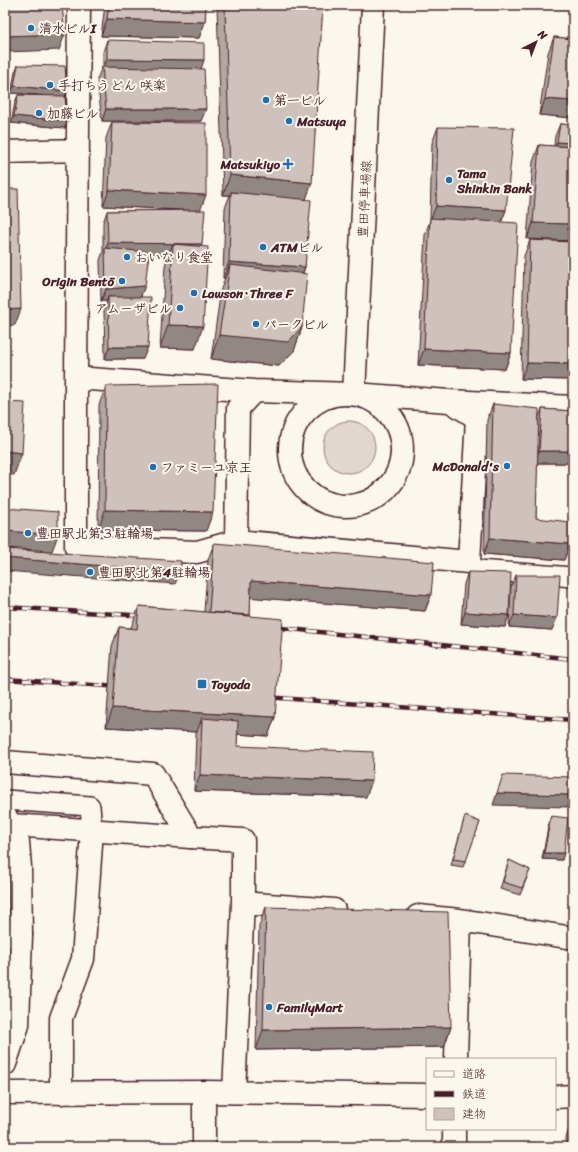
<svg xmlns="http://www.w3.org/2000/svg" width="578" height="1152" viewBox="0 0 578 1152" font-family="Sriracha,'Klee One',sans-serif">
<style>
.green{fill:#e2d7d0;stroke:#967b7e}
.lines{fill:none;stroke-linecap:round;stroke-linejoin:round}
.lane-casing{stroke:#4a1f2b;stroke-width:22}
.street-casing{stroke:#4a1f2b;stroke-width:25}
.secondary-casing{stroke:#4a1f2b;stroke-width:25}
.lane{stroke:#fbf7ec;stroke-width:19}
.street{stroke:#fbf7ec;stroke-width:22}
.secondary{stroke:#fbf7ec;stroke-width:22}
.rail-casing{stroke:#4a1f2b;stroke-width:4.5}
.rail{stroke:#fbf7ec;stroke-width:3;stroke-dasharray:9;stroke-linecap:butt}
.wall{fill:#b2a7a2;stroke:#4a1f2b}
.shaded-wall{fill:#918884;stroke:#4a1f2b}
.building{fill:#cfc2bc;stroke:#4a1f2b}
.poi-dot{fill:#1f6fb2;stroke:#fbf7ec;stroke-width:1.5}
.labels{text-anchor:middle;stroke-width:4;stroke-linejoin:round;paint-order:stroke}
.poi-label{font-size:13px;font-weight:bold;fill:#4a1f2b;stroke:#fbf7ec;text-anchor:start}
.street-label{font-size:13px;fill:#4a1f2b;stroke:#fbf7ec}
</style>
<rect width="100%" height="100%" fill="#fbf7ec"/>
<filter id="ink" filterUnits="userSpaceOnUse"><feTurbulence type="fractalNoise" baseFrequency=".025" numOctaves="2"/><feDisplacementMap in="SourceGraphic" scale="8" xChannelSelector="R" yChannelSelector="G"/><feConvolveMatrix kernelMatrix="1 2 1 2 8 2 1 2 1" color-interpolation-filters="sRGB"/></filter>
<g filter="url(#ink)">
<path class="green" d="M323 447a26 26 0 1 1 52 0a26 26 0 1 1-52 0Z"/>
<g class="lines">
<defs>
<path id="lane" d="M469 562 478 570 573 577
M5 800 90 806 92 830"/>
<path id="street" d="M5 152 78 150
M76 378 79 5
M254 391 238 408 236 541 469 562 477 418 450 401
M76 547V378L254 391 354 394 449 401 573 407
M76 547 197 552 236 541 235 547
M5 762 153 774 191 837 243 840V903L334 910
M418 916 460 920 573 938
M5 935H21
M456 1059 460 920
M234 1092 243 903
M61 1093V1018L83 959 92 830
M555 1097 573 1096
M454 1147V1129"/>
<path id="secondary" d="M290 450a56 56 0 1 1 112 0a56 56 0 1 1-112 0Z
M354 394 373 5
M5 816 11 825 18 842 20 867 21 935 18 1025 5 1064
M11 825 191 837
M5 1093 204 1092 427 1095
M204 1147V1092"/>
</defs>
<use href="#lane" class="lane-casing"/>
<use href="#street" class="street-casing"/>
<use href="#secondary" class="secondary-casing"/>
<use href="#lane" class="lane"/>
<use href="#street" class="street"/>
<use href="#secondary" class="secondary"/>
<defs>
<path id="rail" d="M5 607 147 616
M272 627 573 659
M5 679 121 687
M266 697 573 720"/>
</defs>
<use href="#rail" class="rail-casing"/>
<use href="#rail" class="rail"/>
</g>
<path class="wall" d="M105 5H206L205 22 199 38 101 36Z
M217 5H323L306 200 305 267 303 273 302 327 294 351 279 366 211 359 221 289 225 278H223L225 208 230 195H223Z
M554 37 573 39V118L539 115 548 53Z
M107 40 201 69V121H102L97 79 102 67H103V52Z
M18 65 67 91 65 96 67 121 65 128 11 123 15 102 18 95 46 96 11 93 15 72Z
M112 122 201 210V246L195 349 160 348 165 266 168 255H149L141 297 143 359H105L104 309 107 301H101L100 260 103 252V223L107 211 179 210 103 206 106 138Z
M560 124 573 125 527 239 533 162 539 145 554 146 555 136Z
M438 127 506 210 501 222 511 353 505 369 418 365 425 235 430 220 432 143Z
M530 240 573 242V380L521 379 524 256Z
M106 386 206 531 98 530 99 405Z
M493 404 538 419 542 409 573 411V458L571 463H537L536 518 570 544 564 560 484 554 487 420Z
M214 543 431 595 425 611 250 597V616L275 717 268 736 237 734V746L366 797 194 791 196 734 197 732 106 727 112 646 119 627 131 628 132 625 139 606 204 612 208 560Z
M573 544V564H572Z
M468 572 509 615 505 627 461 624 464 584Z
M516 575 552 630 509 627 511 587Z
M465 816 480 822 463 867 451 865Z
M551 816 562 860 542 859 549 822Z
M509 860 530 870 520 895 500 889Z
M266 907 451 1027 444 1047 256 1050 259 926Z
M570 1126 573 1147H566V1138Z"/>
<path class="shaded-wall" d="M544 5H573V8L543 9Z
M107 19 205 22 199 38 101 36Z
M65 34 59 50 5 52V36Z
M107 59 204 60 200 72 103 71Z
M14 86 67 91 65 97 11 93Z
M545 99 573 101V118L539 115Z
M106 109H206L201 121H102Z
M14 116 67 121 65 128 11 123Z
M557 142 573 143V156L553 154Z
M230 175 312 183 305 202 231 192 230 195H223Z
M109 190 206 195 200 211 103 206Z
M436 206 506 210 500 226 430 220Z
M533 223 573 224V241L527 239Z
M108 243 202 244 198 256 173 244 168 255H105V251Z
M229 262 305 267 299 283 230 265 225 278H223Z
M145 286 140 298 108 297 107 301H101L106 289Z
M21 309 15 325 5 326V310Z
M168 325 203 326 195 349 160 348Z
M302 327 294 351 279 366 211 359 219 335Z
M109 347H148L143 359H105Z
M424 349 511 353 505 369 418 365Z
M527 363 573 364V380L521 379Z
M5 451 22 453 14 475 5 474Z
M539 451H573V458L571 463H534Z
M105 510 213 512 206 531 98 530Z
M5 531 58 535 52 551 5 548Z
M490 538 570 544 564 560 484 554Z
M5 558 180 572 175 584 5 571Z
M251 581 431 595 425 611 245 597Z
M209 612 250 615 244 632 203 628Z
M465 612 509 615 505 627 461 624Z
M514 615 557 618 552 630 509 627Z
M113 708 275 717 268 736 202 732V718L197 732 106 727Z
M200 775 372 781 366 797 194 791Z
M497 793 571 795 567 807 493 805Z
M544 853H564L562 860 542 859Z
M451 1027 444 1047 256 1050 263 1030Z"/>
<path class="building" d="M5 5H62L65 34 5 36Z
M109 5H206L205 22 107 19Z
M225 5H323L312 183 230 175Z
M554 37 573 39V101L545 99Z
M107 40 204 43V60L107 59Z
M5 56H8L5 111Z
M18 65 65 66 67 91 14 86Z
M102 67 204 69 206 109H106Z
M18 95 65 96 67 121 14 116Z
M112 122 206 123V195L109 190Z
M560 124 573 125V143L557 142Z
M438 127 514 128 506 210 436 206Z
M539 145 573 147V224L533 223Z
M5 189H18L21 309 5 310Z
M231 192 311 200 305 267 229 262Z
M205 210 202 244 108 243 107 211Z
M430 218 518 223 511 353 424 349Z
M530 240 573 242V364L527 363Z
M173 244 208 247 203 326 168 325Z
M105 248 149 252 145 286 106 289Z
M230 265 307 274 302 327 288 342 219 335Z
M108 297H151L148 347H109Z
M218 384 213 512 105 510 106 386Z
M5 402 25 403 22 453 5 451Z
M493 404 539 409 536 518 570 522V544L490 538Z
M542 409 573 411V451H539Z
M5 508 58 512V535L5 531Z
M214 543 434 562 431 595 251 581 250 615 209 612Z
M5 549 181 561 180 572 5 558Z
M468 572 511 573 509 615 465 612Z
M516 575H560L557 618 514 615Z
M139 606 283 619 275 717 113 708 119 627 137 629Z
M202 718 238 721 237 746 373 752 372 781 200 775Z
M503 775 573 777 571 795 497 793Z
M465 816 480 822 466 861 453 859Z
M551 816 568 818 564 853H544Z
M509 860 530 870 522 888 503 882Z
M266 907 448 912 451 1027 263 1030Z
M570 1126H573V1147H571Z"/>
</g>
<g class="poi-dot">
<circle cx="31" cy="28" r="4"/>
<circle cx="50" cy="85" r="4"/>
<circle cx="266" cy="100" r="4"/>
<circle cx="39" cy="113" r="4"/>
<circle cx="289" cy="121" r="4"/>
<path d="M286 158h4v4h4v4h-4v4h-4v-4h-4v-4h4z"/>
<circle cx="449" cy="180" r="4"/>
<circle cx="263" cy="247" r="4"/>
<circle cx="127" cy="257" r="4"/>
<circle cx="122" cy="281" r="4"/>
<circle cx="194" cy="293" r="4"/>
<circle cx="180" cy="308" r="4"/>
<circle cx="256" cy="324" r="4"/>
<circle cx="507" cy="466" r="4"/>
<circle cx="153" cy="467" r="4"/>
<circle cx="28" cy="533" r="4"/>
<circle cx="90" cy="572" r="4"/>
<rect x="197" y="679" width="10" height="10" rx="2"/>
<circle cx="269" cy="1007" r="4"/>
</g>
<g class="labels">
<g class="poi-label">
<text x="39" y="33">清水ビルI</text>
<text x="58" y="90">手打ちうどん 咲楽</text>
<text x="274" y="105">第一ビル</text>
<text x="47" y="118">加藤ビル</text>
<text x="297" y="126">Matsuya</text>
<text x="280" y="169" text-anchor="end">Matsukiyo</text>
<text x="457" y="178">Tama<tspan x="457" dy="15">Shinkin Bank</tspan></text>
<text x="271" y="252">ATMビル</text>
<text x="135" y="262">おいなり食堂</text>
<text x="114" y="286" text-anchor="end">Origin Bentō</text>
<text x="202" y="298">Lawson･Three F</text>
<text x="172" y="313" text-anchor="end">アムーザビル</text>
<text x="264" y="329">パークビル</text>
<text x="499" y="471" text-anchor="end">McDonald's</text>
<text x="161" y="472">ファミーユ京王</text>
<text x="36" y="538">豊田駅北第３駐輪場</text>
<text x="98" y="577">豊田駅北第4駐輪場</text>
<text x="211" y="689">Toyoda</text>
<text x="277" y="1012">FamilyMart</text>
</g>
<g class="street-label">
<text transform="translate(364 199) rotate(-87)" y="5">豊田停車場線</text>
</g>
</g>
<rect width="578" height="1152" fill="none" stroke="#fbf7ec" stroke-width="20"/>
<rect x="10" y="10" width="558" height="1132" fill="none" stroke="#4a1f2b" stroke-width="1.5" filter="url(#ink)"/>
<rect x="426" y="1058" width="130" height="72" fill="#fbf7ec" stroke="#b4a19f"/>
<rect x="434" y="1071" width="20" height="6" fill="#fbf7ec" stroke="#b4a19f"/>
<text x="462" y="1078" font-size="12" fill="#4a1f2b">道路</text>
<rect x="434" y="1091" width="20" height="6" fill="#4a1f2b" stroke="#b4a19f"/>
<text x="462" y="1098" font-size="12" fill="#4a1f2b">鉄道</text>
<rect x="434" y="1108" width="20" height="12" fill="#cfc2bc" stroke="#b4a19f"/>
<text x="462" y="1118" font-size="12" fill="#4a1f2b">建物</text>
<g transform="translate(536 42) rotate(42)" stroke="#fbf7ec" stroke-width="3" paint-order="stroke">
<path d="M0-3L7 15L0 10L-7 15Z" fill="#4a1f2b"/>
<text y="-6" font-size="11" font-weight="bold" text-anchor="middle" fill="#4a1f2b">N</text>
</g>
</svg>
